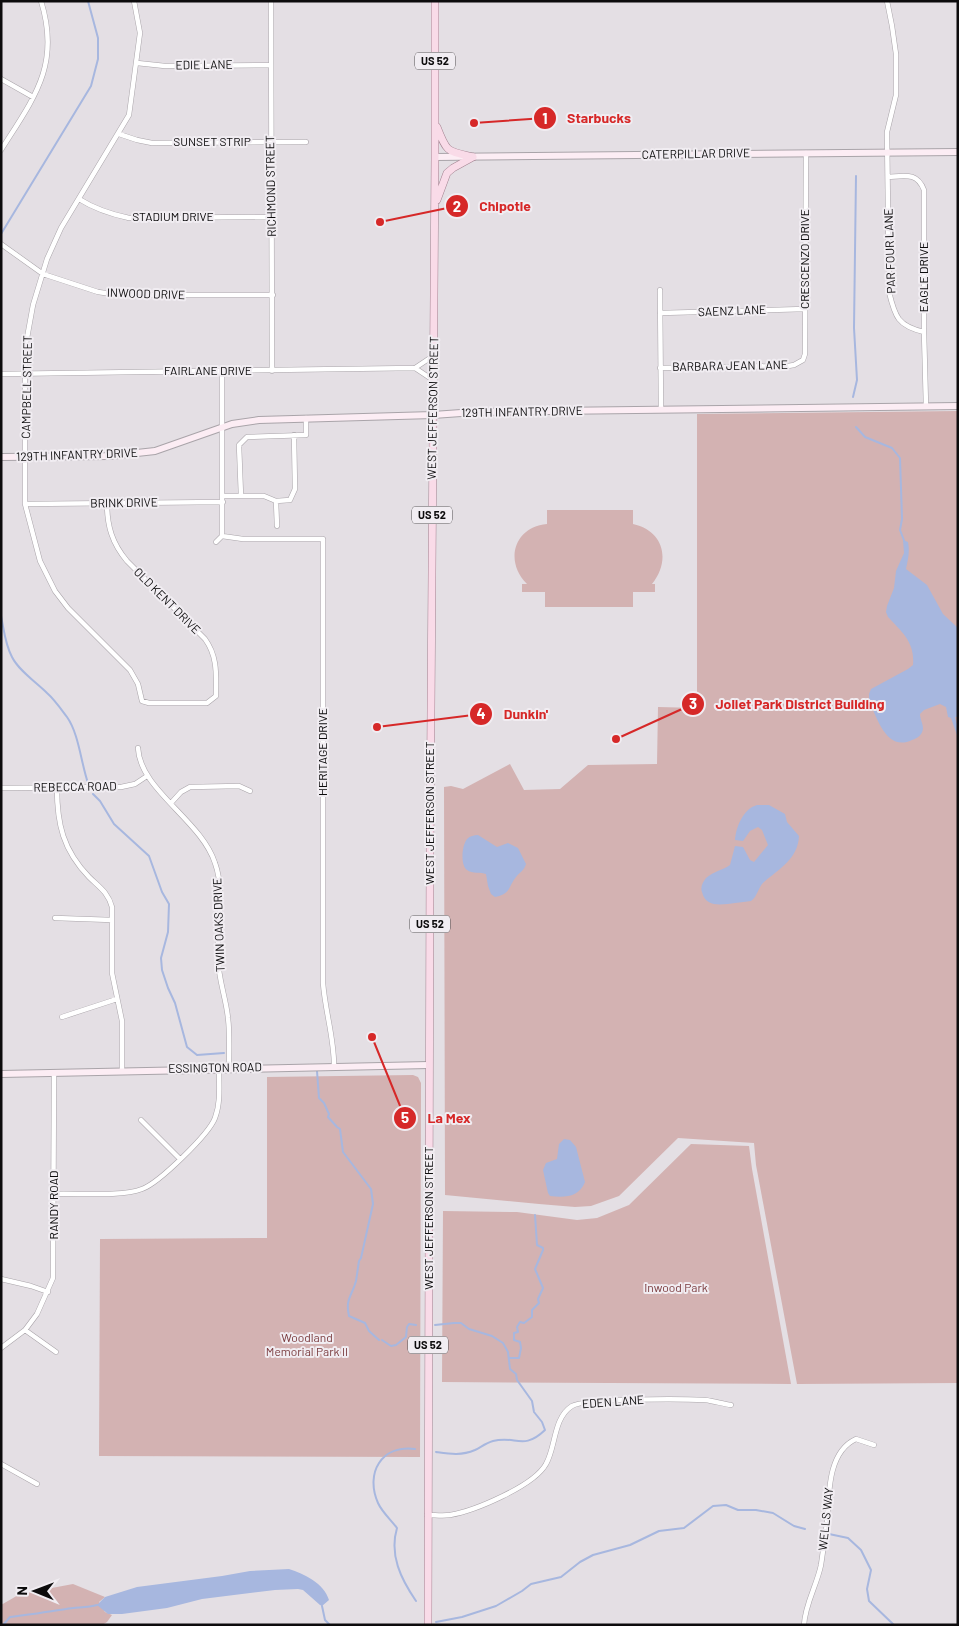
<svg xmlns="http://www.w3.org/2000/svg" width="959" height="1626" viewBox="0 0 959 1626" font-family="Barlow,sans-serif">
<style>
.green{fill:#d3b2b2}
.water{fill:#a7b7df}
.lines{fill:none;stroke-linecap:round;stroke-linejoin:round}
.stream{stroke:#a7b7df;stroke-width:2}
.street-casing{stroke:#a9a4a9;stroke-width:5.5}
.secondary-casing{stroke:#a9a4a9;stroke-width:8}
.primary-casing{stroke:#a38391;stroke-width:8}
.street{stroke:#fff;stroke-width:4.5}
.secondary{stroke:#fcedf4;stroke-width:6}
.primary{stroke:#f9dbe8;stroke-width:7}
.labels{text-anchor:middle;stroke-width:4;stroke-linejoin:round;paint-order:stroke}
.shield{fill:#f1edf2;stroke:#514f51;stroke-width:1}
.shield-label{font-size:11px;font-weight:bold;fill:#0c0b0c}
.street-label{font-size:12px;fill:#0c0b0c;stroke:#f1edf2}
.park-label{font-size:12px;fill:#79393c;stroke:#f1edf2}
.leader{fill:none;stroke:#d62828;stroke-width:2}
.callout-dot{fill:#d62828;stroke:#f1edf2;stroke-width:2}
.mark-label{font-size:15px;text-anchor:middle;font-weight:bold;fill:#fff}
.callout-label{font-size:14px;text-anchor:middle;font-weight:bold;fill:#d62828;stroke:#f1edf2;stroke-width:4;stroke-linejoin:round;paint-order:stroke}
</style>
<rect width="100%" height="100%" fill="#e4dfe4"/>
<path class="green" d="M958 411V1383L797 1384 756 1165 754 1143 678 1138 619 1196 591 1206 575 1207 539 1204 445 1195 444 787 451 786 463 789 510 764 524 790 560 789 588 765 657 764 658 707 697 708V414Z
M547 510H633V524C664 531 671 560 652 584H655V592H633V607H545V592H522V584H527C504 561 514 527 547 524Z
M413 1075 418 1077 421 1083 420 1457 99 1456 100 1239 267 1238V1077Z
M691 1144 749 1146 752 1169 791 1384 442 1382 443 1211 517 1212 577 1220 597 1218 629 1205Z
M73 1584 105 1597 99 1602 105 1612 112 1615 107 1622 102 1625H1V1605L20 1594Z"/>
<path class="water" d="M903 540 908 542C910 552 908 559 906 569L927 585 943 614 958 628V717H955L958 728V738L951 718 948 717 946 707 940 704 924 710 920 714C920 719 923 723 923 729 922 735 918 738 912 740 887 752 877 719 869 700V694L871 689 908 669 913 665C915 642 902 632 888 617L886 612 887 606 894 588 896 571 904 553Z
M757 805H769L785 814 787 822 799 836C798 859 779 869 764 882 758 887 758 896 751 901 746 902 741 902 735 903 724 904 706 909 702 892 700 887 703 882 706 878 714 871 723 870 730 865L735 846 743 847 750 860 754 862 768 845 762 830 758 827 750 831 743 841 735 840C736 827 743 809 757 805Z
M478 835 497 847 508 843 518 848 526 864C524 871 520 872 516 877 508 887 511 894 495 897L491 894 488 886 486 874C481 872 472 874 467 870 460 865 462 845 467 839 470 836 474 835 478 835Z
M564 1139 570 1140 576 1147 585 1182C579 1197 565 1198 550 1196L548 1193 543 1170 546 1163 557 1159 559 1144Z
M289 1569C304 1574 324 1583 329 1600L322 1606 320 1605 303 1590 298 1589 275 1590 202 1599 167 1608 122 1614H108L97 1605 105 1597 137 1587 222 1576 250 1571Z"/>
<g class="lines">
<path class="stream" d="M1 234 91 86 98 59V38L88 1
M853 397 857 380 854 328 856 176
M856 427 865 437 892 448 900 458 902 519 900 530 905 543
M1 616C4 630 5 644 12 657 19 671 36 682 47 693 54 699 61 709 67 717 79 734 81 763 88 783
M93 794 100 801 114 824 149 856 162 892 169 904 168 932 161 958 162 970 168 988 175 1003 187 1047 197 1055 224 1053
M317 1071 319 1098 324 1103 329 1114 328 1117 337 1127 340 1129 343 1152 371 1189 373 1204 361 1258 359 1261C358 1267 357 1275 356 1281 352 1296 345 1299 349 1316L365 1323 369 1331 379 1340
M435 1325 454 1323H461L469 1329 492 1336 503 1343 508 1352 510 1369 516 1374 517 1380 532 1401 534 1412 542 1422 545 1430C523 1451 516 1435 493 1441 486 1443 481 1447 475 1450 461 1456 450 1454 436 1452
M382 1340 391 1346 396 1345 406 1337 407 1327 409 1324 416 1325
M509 1358H519L521 1348 520 1342 514 1340V1333L518 1332 517 1327 520 1322 524 1323 532 1317V1310L539 1303 538 1299 543 1288 535 1269 543 1250V1248L537 1245 535 1215
M415 1449C381 1445 365 1473 378 1503 382 1512 391 1520 397 1528 389 1555 401 1579 416 1601
M829 1534 848 1538 861 1550 871 1570 867 1589 869 1601 894 1625
M322 1606 325 1620 330 1625
M436 1622 462 1617 496 1606 522 1591 531 1584 561 1577 580 1562 593 1555 630 1545 659 1531 684 1528 713 1506 726 1505 738 1510H756L773 1513 794 1526 805 1529
M3 1625 10 1617C29 1615 47 1612 66 1609 77 1607 87 1608 97 1605"/>
<defs>
<path id="street" d="M271 1 272 371
M887 1 892 26 896 54V95L887 132 889 292C895 317 898 326 924 332
M137 63 165 66 271 65
M1 79 33 97
M119 134 137 140 152 143 306 142
M1 150C34 98 61 65 41 1
M888 177C905 176 917 172 924 190V332L926 406
M79 199C95 209 110 214 129 218L272 217
M1 244 43 274 98 292 112 294 140 295H273
M660 290 661 409
M660 313 805 309
M415 368 433 380
M660 368 788 366 794 365 803 360 805 354 806 153
M1 374 415 368 433 356
M223 496H264L276 501 277 526
M241 496 239 445 247 437 306 435V418
M276 501 290 500 295 489 294 435
M107 503C107 526 112 543 127 561L205 639C218 657 216 675 216 696L207 703H149L142 701 138 684 130 670 68 608 55 591 40 561 25 504V349L33 305 47 259 61 228 129 115 140 33 134 1
M25 504 223 502
M222 536 243 539H323V983C325 1010 334 1038 334 1065
M216 542 222 536V371
M138 748C140 790 201 820 215 863 226 894 216 926 218 958 218 978 226 998 228 1018 230 1034 229 1052 229 1068
M1 788 121 787 135 784 147 776
M57 788C57 824 63 850 89 877 99 887 108 892 112 907V973L122 1021V1071
M171 803 181 792 190 787 239 786 250 791
M55 918 112 920
M62 1017 117 999
M141 1120 180 1159
M54 1194C76 1193 122 1197 142 1189 159 1183 209 1134 215 1118 221 1102 219 1085 219 1068
M1 1279 31 1286 48 1292
M25 1330 56 1352
M1 1348 25 1330 37 1314 53 1278 54 1073
M1 1464 37 1484
M427 1515C435 1515 443 1516 450 1515 474 1511 534 1486 546 1464 556 1447 553 1418 572 1406 585 1398 685 1399 705 1400 714 1401 723 1404 731 1405
M804 1625C805 1604 817 1585 821 1565 823 1551 825 1537 827 1523 829 1496 827 1452 856 1439L874 1445"/>
<path id="secondary" d="M435 157 958 152
M1 457 110 456 155 451 232 424 259 420 433 415 475 412 958 406
M1 1074 429 1065"/>
<path id="primary" d="M437 127C447 153 447 151 473 157
M437 200 447 173 453 168 473 157
M428 1625 430 850 435 157V1"/>
</defs>
<use href="#street" class="street-casing"/>
<use href="#secondary" class="secondary-casing"/>
<use href="#primary" class="primary-casing"/>
<use href="#street" class="street"/>
<use href="#secondary" class="secondary"/>
<use href="#primary" class="primary"/>
</g>
<g class="labels">
<g class="shield">
<rect x="415" y="52.5" width="40" height="17" rx="4"/>
<rect x="412" y="506.5" width="40" height="17" rx="4"/>
<rect x="410" y="915.5" width="40" height="17" rx="4"/>
<rect x="408" y="1336.5" width="40" height="17" rx="4"/>
</g>
<g class="shield-label">
<text x="435" y="65">US 52</text>
<text x="432" y="519">US 52</text>
<text x="430" y="928">US 52</text>
<text x="428" y="1349">US 52</text>
</g>
<g class="street-label">
<text transform="translate(204 65) rotate(-1)" y="4">EDIE LANE</text>
<text x="212" y="146">SUNSET STRIP</text>
<text transform="translate(696 154) rotate(-1)" y="4">CATERPILLAR DRIVE</text>
<text transform="translate(271 186) rotate(-91)" y="4">RICHMOND STREET</text>
<text x="173" y="221">STADIUM DRIVE</text>
<text transform="translate(890 251) rotate(-92)" y="4">PAR FOUR LANE</text>
<text transform="translate(805 259) rotate(-90)" y="4">CRESCENZO DRIVE</text>
<text transform="translate(924 277) rotate(-90)" y="4">EAGLE DRIVE</text>
<text transform="translate(146 294) rotate(2)" y="4">INWOOD DRIVE</text>
<text transform="translate(732 311) rotate(-2)" y="4">SAENZ LANE</text>
<text transform="translate(730 366) rotate(-1)" y="4">BARBARA JEAN LANE</text>
<text x="208" y="375">FAIRLANE DRIVE</text>
<text transform="translate(27 387) rotate(-89)" y="4">CAMPBELL STREET</text>
<text transform="translate(433 408) rotate(-89)" y="4">WEST JEFFERSON STREET</text>
<text transform="translate(522 412) rotate(-1)" y="4">129TH INFANTRY DRIVE</text>
<text transform="translate(77 455) rotate(-2)" y="4">129TH INFANTRY DRIVE</text>
<text transform="translate(124 503) rotate(-1)" y="4">BRINK DRIVE</text>
<text transform="translate(167 601) rotate(45)" y="4">OLD KENT DRIVE</text>
<text transform="translate(323 752) rotate(-90)" y="4">HERITAGE DRIVE</text>
<text transform="translate(75 787) rotate(-1)" y="4">REBECCA ROAD</text>
<text transform="translate(430 813) rotate(-90)" y="4">WEST JEFFERSON STREET</text>
<text transform="translate(219 925) rotate(-92)" y="4">TWIN OAKS DRIVE</text>
<text transform="translate(215 1068) rotate(-1)" y="4">ESSINGTON ROAD</text>
<text transform="translate(54 1205) rotate(-90)" y="4">RANDY ROAD</text>
<text transform="translate(429 1218) rotate(-90)" y="4">WEST JEFFERSON STREET</text>
<text transform="translate(613 1402) rotate(-4)" y="4">EDEN LANE</text>
<text transform="translate(826 1519) rotate(-84)" y="4">WELLS WAY</text>
</g>
<g class="park-label">
<text x="676" y="1292">Inwood Park</text>
<text x="307" y="1342">Woodland<tspan x="307" dy="14">Memorial Park II</tspan></text>
</g>
</g>
<path class="leader" d="M474 123L545 118M380 222L457 206M616 739L693 704M377 727L481 714M372 1037L405 1118"/>
<g class="callout-dot">
<circle cx="474" cy="123" r="5"/>
<circle cx="380" cy="222" r="5"/>
<circle cx="616" cy="739" r="5"/>
<circle cx="377" cy="727" r="5"/>
<circle cx="372" cy="1037" r="5"/>
<circle cx="545" cy="118" r="12"/>
<circle cx="457" cy="206" r="12"/>
<circle cx="693" cy="704" r="12"/>
<circle cx="481" cy="714" r="12"/>
<circle cx="405" cy="1118" r="12"/>
</g>
<g class="mark-label">
<text x="545" y="124">1</text>
<text x="457" y="212">2</text>
<text x="693" y="709">3</text>
<text x="481" y="719">4</text>
<text x="405" y="1123">5</text>
</g>
<g class="callout-label">
<text x="599" y="123">Starbucks</text>
<text x="505" y="211">Chipotle</text>
<text x="800" y="709">Joliet Park District Building</text>
<text x="526" y="719">Dunkin'</text>
<text x="449" y="1123">La Mex</text>
</g>
<rect width="959" height="1626" fill="none" stroke="#0c0b0c" stroke-width="5"/>
<g transform="translate(35 1591) rotate(271)" stroke="#f1edf2" stroke-width="4" paint-order="stroke">
<path d="M0-4L9 19L0 12L-9 19Z" fill="#0c0b0c"/>
<text y="-8" font-size="14" font-weight="bold" text-anchor="middle" fill="#0c0b0c">N</text>
</g>
</svg>
